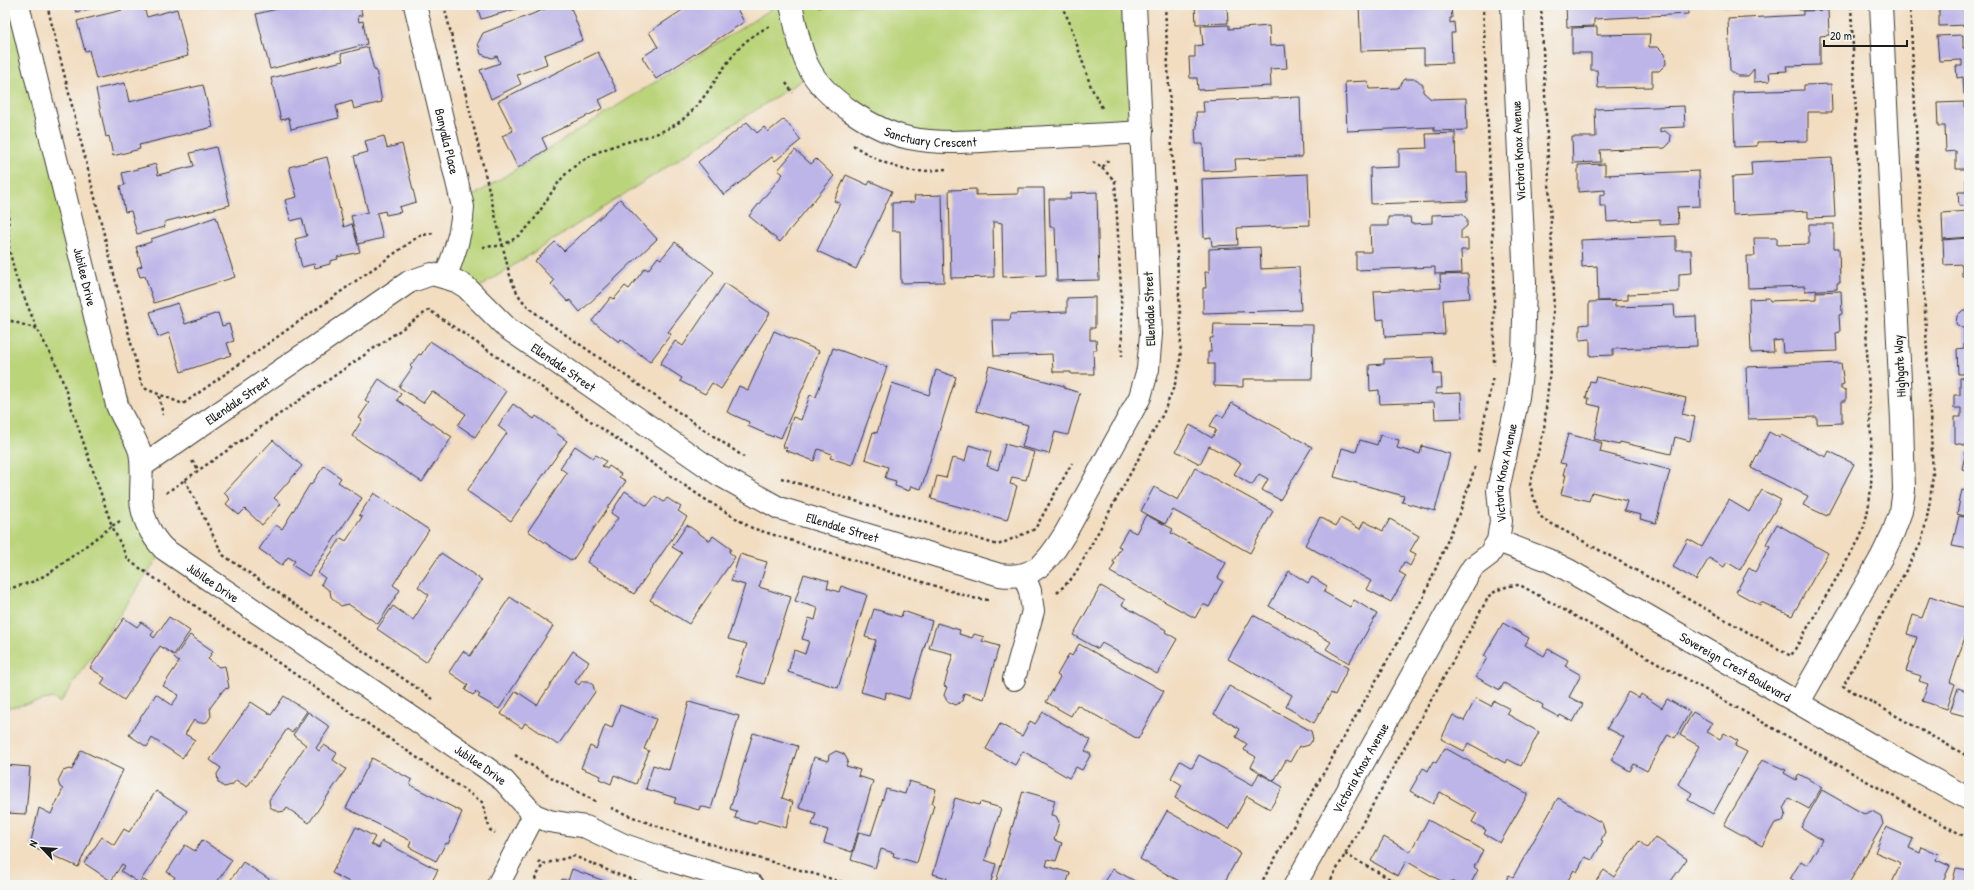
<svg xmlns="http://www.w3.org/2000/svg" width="1974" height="890" viewBox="0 0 1974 890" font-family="'Patrick Hand',sans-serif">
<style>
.green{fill:#bad47a;stroke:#6b784b}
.building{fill:#bdb5e7}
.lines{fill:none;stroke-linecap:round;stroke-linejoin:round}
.street-casing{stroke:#3c3935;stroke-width:24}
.path{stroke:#3c3935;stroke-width:2.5;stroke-dasharray:3 3;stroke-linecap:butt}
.street{stroke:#fff;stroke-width:22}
.labels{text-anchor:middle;stroke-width:3;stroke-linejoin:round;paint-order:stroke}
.street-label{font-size:13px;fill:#1c1c1c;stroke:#f6f6f2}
</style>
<rect width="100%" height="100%" fill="#f6f6f2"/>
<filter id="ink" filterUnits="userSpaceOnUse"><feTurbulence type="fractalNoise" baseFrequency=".025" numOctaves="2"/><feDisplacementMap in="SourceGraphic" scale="8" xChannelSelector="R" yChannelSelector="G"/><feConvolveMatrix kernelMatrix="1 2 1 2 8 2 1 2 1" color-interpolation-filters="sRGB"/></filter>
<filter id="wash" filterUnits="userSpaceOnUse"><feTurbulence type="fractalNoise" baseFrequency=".012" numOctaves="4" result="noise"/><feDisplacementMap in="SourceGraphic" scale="16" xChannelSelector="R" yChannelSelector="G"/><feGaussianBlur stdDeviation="0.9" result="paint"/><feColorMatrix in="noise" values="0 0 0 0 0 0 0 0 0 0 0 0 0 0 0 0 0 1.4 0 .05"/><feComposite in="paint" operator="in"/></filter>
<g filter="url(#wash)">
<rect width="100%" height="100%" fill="#f2ddc1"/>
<path class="green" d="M5 5H18L164 549 60 703 53 698 5 709Z
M778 5H1135L1142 132 910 138 813 73 472 292 456 281 462 203Z"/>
<g id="blocks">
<path class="building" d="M74 5H102L103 6 76 12Z
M143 5 147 17 177 9 188 56 96 79 89 50 85 51 77 21Z
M294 5H360L362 15 358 16 359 22 363 21 367 44 270 69 256 14Z
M477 5H530L481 19Z
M556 5H570L583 40 544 55 547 64 517 75 521 84 491 99 480 70 500 63 497 56 492 58 481 54 478 43 483 33Z
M690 5H735L744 22 656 79 642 57 658 47 649 32Z
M1195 5H1227L1228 23 1196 24Z
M1359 5H1451L1452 18H1450V23L1454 22 1455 33H1451L1452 63 1424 64V49L1361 51Z
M1566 5H1688V14L1594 19V26L1567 27Z
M1722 5H1739V6L1722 7Z
M1799 5H1826V8L1799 10Z
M1939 5H1969V25L1939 26Z
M1828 10 1829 35 1820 36V65L1786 66 1787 71 1769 72 1770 81 1754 82V69L1748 76H1737L1730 70 1728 19 1803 15V11Z
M1229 25V29L1269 26 1270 46 1285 45 1287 68 1270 69 1271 86 1198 90 1197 78H1190L1189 57H1195V46L1203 45 1201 26Z
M1597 27V35L1650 34 1649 47H1658L1665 54 1666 64 1659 71H1652V87L1598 88 1597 70H1591V53H1572V28Z
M1963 35V48H1969V94H1964L1963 77 1957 78 1956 66H1962V60L1939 61 1937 36Z
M368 47 374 70H376L382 102 354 109 352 101 336 106 339 118 291 129 289 118 281 120 271 78 343 61 341 54Z
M598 52 617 91 599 100 603 108 542 138 547 149 518 168 502 136 513 131 498 101Z
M1405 79H1416L1423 85V92L1431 99 1466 98 1467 130 1434 131V127L1347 131 1345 82 1368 81 1369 89 1398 88Z
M125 83 129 102 203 85 213 127 139 145 140 149 113 156 109 136 106 137 96 89Z
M1831 84 1832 112H1808V141L1757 142V146L1735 147 1733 92 1804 90V85Z
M1300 97 1302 157 1235 159 1236 170 1204 171 1203 144H1196L1195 129H1197L1196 112H1204L1203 101Z
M1964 102V107L1969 106V169H1956V151L1946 152 1945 126H1938L1937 103Z
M1684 106 1685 127 1660 128V132L1665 131 1671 136 1670 143 1665 148 1600 150 1601 162 1573 163 1572 137H1596L1595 109Z
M784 119 801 140 775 161 772 157 724 195 698 162 747 122 757 133 764 127 768 132Z
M1455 133 1456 173H1467L1468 201 1371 204 1370 168 1399 167V149L1427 148 1426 134Z
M384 136 387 148 402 144 416 202 399 207 401 212 386 215 385 211 377 213 383 238 358 244 351 216 368 212 354 156 368 152 365 141Z
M216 147 230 205 164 222 165 227 137 234 131 211 125 212 120 186 125 185 122 173 156 164 158 175 194 166 190 153Z
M795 150 811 164 816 159 834 176 780 242 749 216 783 174 778 170Z
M327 157 344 227 352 224 360 252 337 257 338 259 330 261V264L315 268 314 264 302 267 295 239 307 236 302 218 291 221 285 200 297 197 289 167Z
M1832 158 1835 217 1808 218V211L1733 215 1732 177 1752 176 1751 162Z
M1605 164V175L1699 171 1700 206 1677 207 1678 224 1660 225V219L1607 222 1606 206H1600V194L1605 195V190L1578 192V165Z
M1308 174 1310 225 1237 228 1238 245 1212 246 1211 237 1204 238 1202 179Z
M846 175 868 185 870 181 892 191 856 269 817 251 840 203 834 201Z
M1966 178H1969V237L1943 239 1942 213 1967 211 1966 206H1959L1958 192H1966Z
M1018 188H1044L1046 275 1003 277 1002 223 997 222H993L994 277 951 278 949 190 976 189V195L1018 194Z
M1097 192 1099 280 1057 281 1055 227H1050L1049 199H1070L1071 193Z
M942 195 944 282 901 283 900 231H892V203L915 202 914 196Z
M620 199 657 239 580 312 570 300 568 302 551 284 554 281 535 261 555 242 564 251Z
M1462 214 1467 219V226L1461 231V239H1468V250H1461L1462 273 1435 274V267L1356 270V252H1371L1370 226H1388V217H1410L1411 224 1432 223V215Z
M216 217 235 277 154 303 145 276 140 277 137 268 142 266 136 247 151 242V239Z
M1809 224H1834V248H1839L1840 283H1837V289L1805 291V286L1748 288 1747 256H1755L1754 238H1777V245L1809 244Z
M1676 236V250H1691L1692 273 1679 274V292L1628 294V300L1598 301 1597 266 1582 267 1581 240Z
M1969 238V276H1962V264L1944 265 1943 240Z
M675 242 714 272 668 332 671 334 650 362 621 339 619 342 592 321 611 297 614 299 625 286 629 289 645 268 648 270 658 257 661 259Z
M1260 247 1261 269 1299 267 1301 310 1203 313V288H1206L1205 272H1209V249Z
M1468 274 1470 298 1443 300 1445 334 1385 337 1384 319 1376 320 1374 291 1441 288 1440 275Z
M725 283 770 313 721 389 712 383 705 394 680 381 682 378 660 364 675 341 683 346Z
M1841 291 1842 314 1839 315 1840 332 1836 333 1837 351 1783 353 1782 340 1773 341 1774 352 1751 353 1749 299 1769 298 1770 301 1816 299V292Z
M1095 297V328H1090V340H1096L1097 350H1093L1094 374H1071V372H1053L1052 354 994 356 992 320H1010L1011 314 1067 312V298Z
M1615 301V307L1674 305 1675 317 1696 316 1697 346 1613 349V355L1590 356V339L1580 340V325L1589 324V302Z
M178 303 185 324 218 313 222 326 229 324 234 341 227 343 231 355 181 372 169 333 158 337 150 312Z
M1963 310H1969V374H1958L1957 349 1964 348V329L1956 324 1957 316Z
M1214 324 1313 325 1312 379H1243V387L1214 386V364H1208V352H1211L1210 338H1213Z
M774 331 819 351 781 438 774 435 773 437 748 426 749 422 727 412 739 386 748 390Z
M430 341 506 391 475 437 458 425 466 414 432 391 423 403 399 387 412 368 410 366 419 354 421 355Z
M833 348 887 367 852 465 830 458 832 454 818 449 814 461 785 450 787 448 783 447 793 417 801 420 810 395 816 397Z
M1433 357 1434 374H1441L1442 388H1436V394L1461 393 1462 418 1435 419 1434 402 1380 404 1379 390 1370 391 1369 365 1384 364V359Z
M1841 363 1844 384 1841 385V389L1846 390V401H1842V423L1817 424V417L1748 419 1746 367Z
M989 366 1064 386V388L1080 393 1068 435 1055 432 1049 454 1022 447 1028 425 976 411Z
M936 370 956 377 921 489 911 486 909 491 895 486 896 481 885 478 888 467 865 459 873 432 877 433 892 383 929 395Z
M1596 377 1686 398 1682 414 1695 417 1690 441 1675 437 1671 454 1620 442 1619 445 1594 439 1601 407 1588 404 1589 398H1586L1590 381 1594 382Z
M1969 377V446L1955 443V417H1961V408H1954V395H1960V378Z
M379 379 401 394 397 400 452 437 422 482 352 436 362 420 359 418 369 403 365 400Z
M1232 403 1312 447 1280 500 1262 490 1268 479 1259 474 1252 485 1234 474 1241 463 1209 446 1200 464 1176 451 1190 425 1212 438 1216 430 1210 426 1217 414 1223 417Z
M513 404 534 419 536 416 557 431 556 433 567 441 511 521 467 491 507 433 498 426Z
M1769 432 1780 438 1781 435 1826 457 1829 451 1854 464 1827 516 1803 505 1808 496 1751 468Z
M1568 434 1602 443 1600 452 1670 470 1656 523 1640 519 1641 515 1624 511 1627 501 1592 492 1589 501 1561 494 1566 475H1563L1566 464 1560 463Z
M1380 435 1399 440 1397 448 1420 454 1422 446 1450 454 1435 511 1402 502 1404 496 1334 477 1342 448 1356 452 1360 440 1377 445Z
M273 440 302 466 274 498 281 504 262 525 245 509 239 515 226 504 230 499 224 493Z
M1005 444 1034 452 1026 480 1012 477 1010 484 1017 486 1007 520 931 499 937 476 946 478 952 458 965 461 969 445 991 452 987 466 998 470Z
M575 446 593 458 596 455 606 461 602 466 607 469 609 466 621 474 619 477 626 481 572 561 528 531 567 473 560 468Z
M1966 451 1969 452V471L1962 469Z
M324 466 341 478 338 482 362 498 309 576 292 565 295 561 288 557 282 565 259 549 276 525 282 529 310 484 311 485Z
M1195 468 1273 511 1250 553 1173 510 1165 524 1141 511 1154 487 1178 500Z
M1968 479H1969V517L1957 514 1962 490 1966 491Z
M1762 490 1781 500 1740 570 1727 562 1724 567 1709 558 1696 580 1673 567 1688 539 1702 547 1729 500 1749 512Z
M625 491 647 506 655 496 664 502 667 498 681 507 678 511 687 517 634 594 587 562 618 518 611 513Z
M374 493 429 530 393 585 400 590 378 624 348 604 341 606 331 597 330 591 321 584 325 578 318 573 341 538 346 541 362 517 359 515Z
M1146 515 1173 529 1171 533 1226 563 1218 578 1223 581 1209 607 1203 604 1195 618 1110 572 1115 563 1113 562 1121 547 1118 546 1128 529 1136 533Z
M1959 516 1969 518V549L1952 546Z
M1320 517 1336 526 1340 518 1360 529 1364 521 1383 531 1390 519 1419 536 1410 551 1416 554 1410 566 1404 562 1399 572 1406 576 1391 602 1366 589 1371 581 1305 545Z
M1777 524 1828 553 1792 616 1761 602 1760 605 1736 592 1749 568 1755 572 1770 546 1766 544Z
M687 525 710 541 713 536 731 549 729 552 735 557 689 624 650 600 682 553 672 547Z
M441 553 482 580 426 662 377 629 393 606 413 620 429 595 418 587Z
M740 554 767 562 759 587 791 597 764 684 736 676 747 644 728 639 745 585 731 581Z
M1289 571 1308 583 1312 577 1327 586 1324 592 1350 607 1354 600 1377 614 1349 663 1326 649 1331 642 1269 606Z
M804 574 829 581 827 588 839 592 841 586 867 595 838 688 788 672 794 650 805 654 809 641 802 639 809 618 815 620 818 608 795 601Z
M1101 586 1125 600 1122 605 1166 630 1165 632 1177 639 1157 674 1102 643 1098 649 1073 635Z
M1930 596 1969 609V625L1950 682 1955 684 1947 709 1922 701 1928 684 1919 681 1921 676 1906 671 1917 637 1907 634 1913 615 1922 618Z
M510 597 553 626 499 709 478 697 480 695 476 692 473 695 465 690 468 685 449 672 463 651 470 656Z
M874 609 901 617 903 611 932 621 909 699 886 692 885 699 861 692 876 640 865 637Z
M1253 615 1348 668 1335 695 1331 693 1314 723 1286 707 1292 695 1228 659Z
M169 617 190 631 174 655 160 646 124 700 101 684 105 678 90 668 124 618 137 627 141 622 154 631 151 635 154 638Z
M937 623 960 630 959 634 972 638 974 634 984 637 982 641 999 646 984 699 964 693 962 701 956 705 947 701 944 695 947 687 944 686 953 654 929 648Z
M1503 623 1529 638 1525 645 1544 656 1548 649 1568 660 1565 666 1581 675 1569 697 1583 704 1573 722 1560 715 1559 717 1542 708 1543 705 1504 683 1500 690 1476 677 1487 658 1484 656Z
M190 635 213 651 208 659 219 667 225 666 229 688 224 689 210 708 211 716 207 722 200 723 194 720 185 734 195 740 182 758 152 738 147 747 129 735 156 694 172 705 179 695 163 686 179 662 174 658Z
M1079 644 1164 691 1138 739 1077 705 1071 716 1046 702 1060 677 1057 675 1069 654 1072 656Z
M573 651 589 662 575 682 579 685 582 681H588L593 685 595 692 558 745 525 723 522 728 501 714 516 691 537 705Z
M1229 686 1311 731 1313 739 1309 745 1302 747 1299 746 1290 762 1286 760 1274 781 1251 767 1256 757 1244 750 1247 744 1236 737 1240 729 1214 714Z
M1958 688 1969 692V717L1950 712Z
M1628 692 1639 698 1641 694 1662 708 1667 699 1690 712 1675 738 1668 734 1647 771 1634 764 1630 771 1611 760 1624 737 1607 728Z
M284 696 307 711 292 733 287 729 247 787 236 780 232 785 224 787 218 782 217 774 221 768 210 760 251 702 271 715Z
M1476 698 1491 706 1494 701 1510 709 1507 714 1539 732 1521 766 1507 759 1505 763 1468 743 1464 751 1441 739 1453 715 1464 721Z
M689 702 739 716 711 809 700 806 699 810 674 803 676 798 646 789 653 765 669 770Z
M620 705 656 719 644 749 649 751 636 784 614 775 611 784 599 779 601 776 581 768 590 746 596 749 605 725 612 728Z
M308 712 330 727 316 748 319 751 324 745 337 753 333 760 346 769 309 823 287 808 285 811 278 812 270 807 269 800 306 745 293 735Z
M1043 712 1091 740 1085 751 1091 754 1082 770 1076 767 1069 778 1023 751 1015 765 986 749 1000 724 1022 736 1030 721 1035 724Z
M1693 712 1712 723 1707 732 1720 739 1724 733 1738 741 1735 746 1747 752 1713 814 1688 800 1692 793 1678 784 1699 746 1680 735Z
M753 733 798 746 782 798 793 802 786 828 758 820 756 824 735 818 737 811 730 809Z
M1445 748 1528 794 1500 843 1484 834 1486 830 1472 822 1477 813 1440 792 1433 804 1410 791 1423 768 1428 771 1433 761 1436 763Z
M81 750 123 770 78 867 30 845 39 808 51 814 63 789 60 787 58 781 63 771 69 769 72 770Z
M836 751 844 754 848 761 846 766 860 770 858 776 873 781 852 852 824 843 828 830 812 825 816 813 799 808 814 757 828 761 829 755Z
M1199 755 1253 785 1259 773 1283 787 1270 809 1247 796 1229 829 1175 798 1182 785 1171 778 1180 761 1192 768Z
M372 758 412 780 410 785 462 812 448 844 446 843 436 861 409 847 411 841 346 808Z
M5 760 6 765 30 767 26 814 5 813Z
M1762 760 1786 770 1784 773 1796 780 1799 774 1822 787 1809 809 1789 798 1784 807 1786 813 1783 821 1775 823 1762 846 1724 825Z
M909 781 936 789 932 804 934 805 917 863 893 856 894 853 881 849 875 868 851 860 859 832 871 835 886 789 905 794Z
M1822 790 1864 814 1872 811 1881 816 1883 824 1848 885H1800L1790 879 1801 861 1807 865 1822 840 1801 827Z
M156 791 187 811 139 883 121 871 125 866 122 864 111 881 84 863 102 837 114 845 124 829 129 832Z
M1023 791 1055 800 1051 815 1056 816 1059 822 1054 840 1062 843 1056 861 1048 859 1046 866 1070 873 1066 885H995Z
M955 798 979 805 980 802 1001 808 985 860 996 864 990 885H944L947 878 933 874Z
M1558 798 1602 823 1605 832 1601 840 1603 841 1592 860 1585 857 1577 872 1574 870 1565 885H1503L1509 875 1513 877Z
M1167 811 1238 851V853L1240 854 1226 879 1230 882 1228 885H1186L1140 859Z
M1428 820 1483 850 1474 867 1478 870 1470 885H1459L1451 881 1448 885 1406 861 1398 876 1371 861 1384 837 1410 852Z
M356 827 375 837 371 844 379 848 382 841 438 870 430 885H355L332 873Z
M1886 827 1913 839 1909 848 1920 853 1922 847 1938 854 1936 860 1950 866 1941 885H1891L1901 863 1875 852Z
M1655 837 1687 859 1668 885H1593L1604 870 1614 877 1639 841 1647 848Z
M202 840 232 860 215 885H170L175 877 167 872 185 845 195 851Z
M243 862 275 883 273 885H227Z
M1956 868 1969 870V885H1952Z
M572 869 615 885H560L562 879 568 881Z
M1113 869 1142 885H1103Z
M144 880 151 885H141Z
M1693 881 1697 885H1689Z"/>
</g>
</g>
<g filter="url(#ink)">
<use href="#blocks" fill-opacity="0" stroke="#3c3935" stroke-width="1"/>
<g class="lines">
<defs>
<g id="street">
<path id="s1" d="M18 5 117 405C123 421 136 437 140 452 143 468 141 481 141 497 141 516 151 536 164 549L485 767 504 781 534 815 549 821 586 827 624 845 659 857 752 885"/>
<path id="s2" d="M415 5 463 207C462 232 455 254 445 277"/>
<path id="s3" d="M791 5C796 25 799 48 808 66 824 99 875 131 909 138 942 145 977 141 1009 139 1053 137 1098 135 1142 132"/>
<path id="s4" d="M142 466 409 282 432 274 456 281 466 287 507 328 718 474 779 508 1000 575C1036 580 1049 560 1066 532L1140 397 1148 369 1151 334 1135 5"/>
<path id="s5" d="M1498 541 1548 560 1568 570 1871 745 1969 799"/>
<path d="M1014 679 1033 611 1030 591 1024 575"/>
<path d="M1799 702 1881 558 1893 533 1901 511 1904 490 1902 420 1881 5"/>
<path d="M498 885 534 815"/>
<path id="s6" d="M1295 885 1465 580 1473 567 1489 555 1498 541 1501 521 1498 490 1518 397 1523 357 1525 282 1512 5"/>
</g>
</defs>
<use href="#street" class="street-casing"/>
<path class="path" d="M47 5 141 383 146 389 183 404 419 236 433 233
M444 5 509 272C518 303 529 308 553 326L744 457
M1061 5 1069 21 1091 87 1102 108
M1483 5 1494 270V365
M1541 5 1554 292 1551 359 1544 429 1530 485 1539 514 1543 519 1791 656 1860 538C1873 504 1872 472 1871 436L1851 5
M1910 5 1933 474C1931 498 1927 520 1921 543L1843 686 1969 757
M818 7 827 5
M786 83 793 93
M853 145C869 156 892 168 912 171 923 172 935 170 946 169
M1093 162 1102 168 1109 159
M1102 168 1115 181 1121 289 1122 356
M5 180 8 205 9 249 16 277 37 329 58 368 112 526 54 570 35 581 5 590
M483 247C489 246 498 247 504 244 538 230 544 194 569 171 582 159 600 150 617 145 639 138 663 135 682 120 708 99 720 68 742 45 750 37 760 31 770 26
M5 319 37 329
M159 396 163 415
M1478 452 1493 376
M192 461 199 470
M781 478 998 545 1035 529 1072 463
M185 480 223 555 433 699
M166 493 429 310 703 498 752 528 973 598 988 600
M120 521 112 526 128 560 482 802 490 830 495 833
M1057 593 1072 578 1079 567 1163 414 1175 384 1180 365 1181 336 1165 5
M515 755 545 774 597 802
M611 808C688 841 772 861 852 885
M1345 854 1401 885
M538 861 543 864 574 856 619 875 650 885
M532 885 543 864
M1260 885 1424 596 1461 509 1475 467
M1328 885 1489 596C1497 589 1509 585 1520 585L1969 839"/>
<use href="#street" class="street"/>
</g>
</g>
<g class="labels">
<g class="street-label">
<text dy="5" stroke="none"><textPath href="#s3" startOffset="212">Sanctuary Crescent</textPath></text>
<text dy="5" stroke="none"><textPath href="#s2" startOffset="140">Banyalla Place</textPath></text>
<text transform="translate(1518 151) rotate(-93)" y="5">Victoria Knox Avenue</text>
<text dy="5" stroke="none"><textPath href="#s1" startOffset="280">Jubilee Drive</textPath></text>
<text transform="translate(1149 309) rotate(-92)" y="5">Ellendale Street</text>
<text transform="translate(1899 366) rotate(-93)" y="5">Highgate Way</text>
<text dy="5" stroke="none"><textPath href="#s4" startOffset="512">Ellendale Street</textPath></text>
<text dy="5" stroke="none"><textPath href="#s4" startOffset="116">Ellendale Street</textPath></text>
<text dy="5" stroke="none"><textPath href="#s6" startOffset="470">Victoria Knox Avenue</textPath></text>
<text dy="5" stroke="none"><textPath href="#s4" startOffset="836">Ellendale Street</textPath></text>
<text dy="5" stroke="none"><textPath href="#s1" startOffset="627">Jubilee Drive</textPath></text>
<text dy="5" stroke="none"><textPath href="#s5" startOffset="269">Sovereign Crest Boulevard</textPath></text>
<text dy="5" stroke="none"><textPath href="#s1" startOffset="951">Jubilee Drive</textPath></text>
<text dy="5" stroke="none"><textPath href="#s6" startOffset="134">Victoria Knox Avenue</textPath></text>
</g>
</g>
<rect width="1974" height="890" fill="none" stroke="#f6f6f2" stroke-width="20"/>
<g transform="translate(42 848) rotate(295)" stroke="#f6f6f2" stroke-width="3" paint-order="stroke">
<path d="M0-3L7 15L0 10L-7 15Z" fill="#1c1c1c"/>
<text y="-6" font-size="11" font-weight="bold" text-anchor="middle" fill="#1c1c1c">N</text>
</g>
<path d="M1824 40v6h83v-6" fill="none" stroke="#1c1c1c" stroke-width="2"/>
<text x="1830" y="40" font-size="12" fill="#1c1c1c" stroke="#f6f6f2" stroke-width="3" paint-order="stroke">20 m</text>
</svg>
